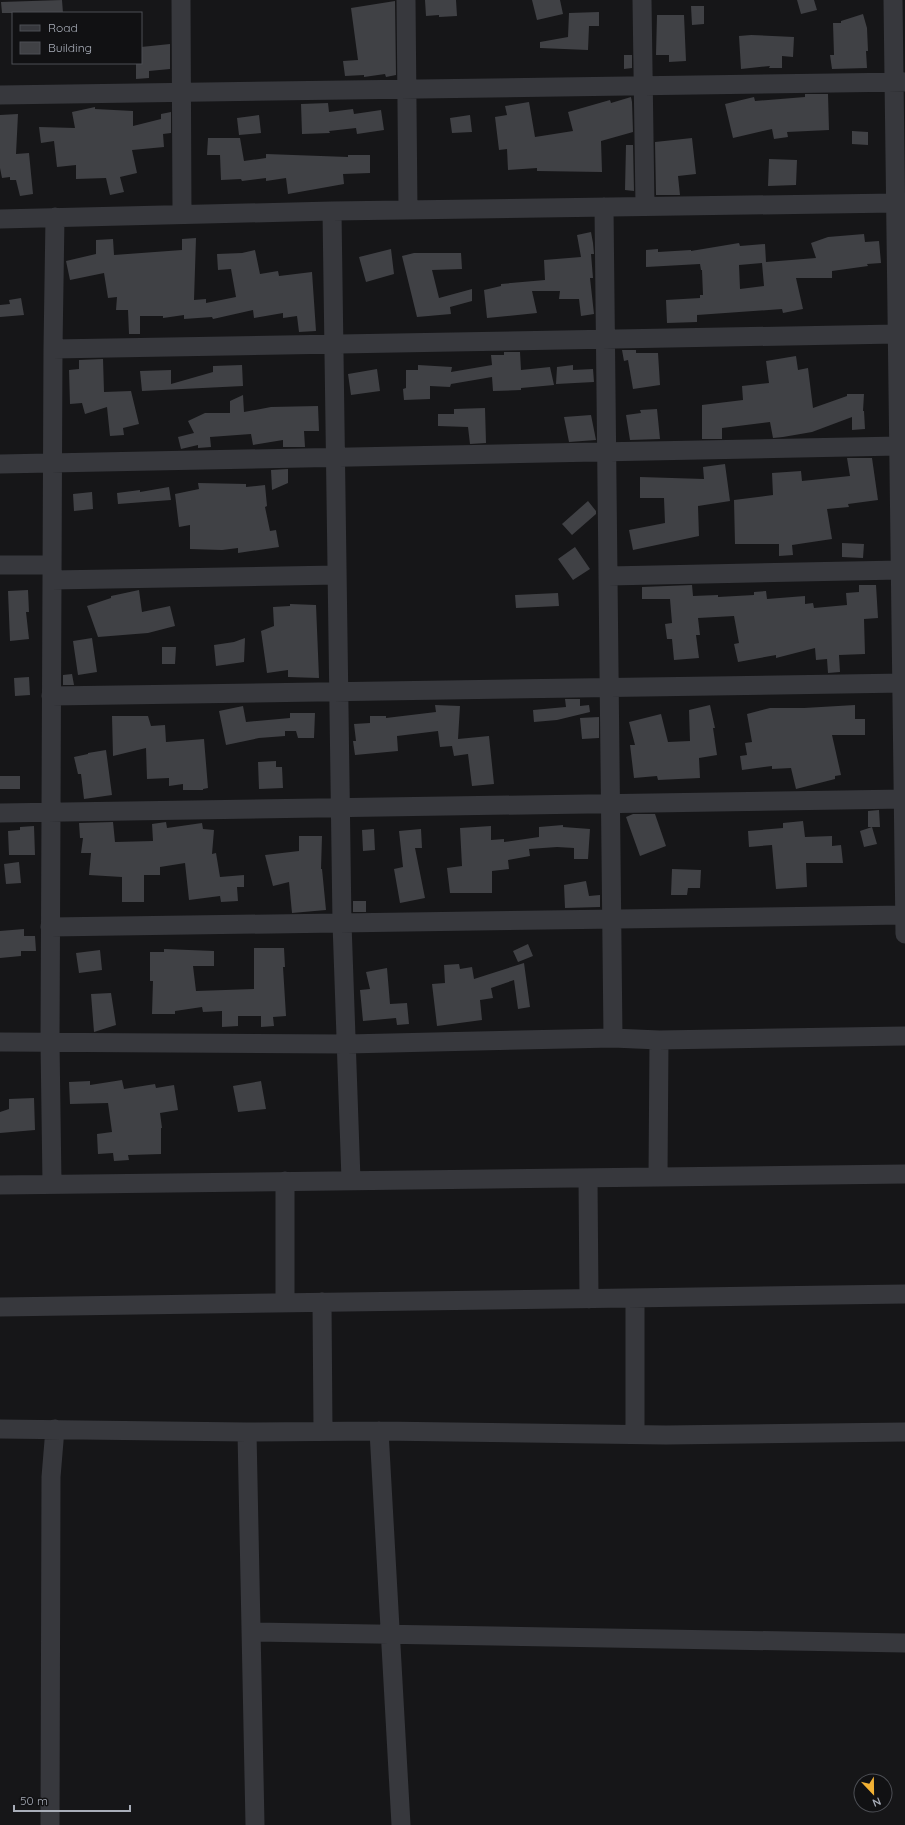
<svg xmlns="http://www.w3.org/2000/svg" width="905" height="1825" viewBox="0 0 905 1825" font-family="Quicksand,sans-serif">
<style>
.building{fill:#404145;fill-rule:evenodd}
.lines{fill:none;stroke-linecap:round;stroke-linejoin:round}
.street{stroke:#37383d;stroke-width:19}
</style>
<rect width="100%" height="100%" fill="#161618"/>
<path class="building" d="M62 0 63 13H2L1 2Z
M425 0H456L457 16 439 17V15L426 16Z
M532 0H560L563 14 537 20Z
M797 0H814L817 10 801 14Z
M395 1 396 75 386 77 385 74 364 77V75L345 76 343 61 358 60 351 8Z
M691 6H704V24L692 25Z
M599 12V26H589L588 50 540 48V42L568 37 569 13Z
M863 14 867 28 868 51H866L867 68 832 69 830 55H834L833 23H841V21Z
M657 15H684L686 61 669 62V55H656Z
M751 35 794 37 793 57 782 56V68H769L770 66 741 69 739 36Z
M170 44V69L149 71V78L136 79V63H141V47Z
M624 55H632V68L624 69Z
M805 94H828L829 130 787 132 788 137 774 139 772 129 733 138 725 104 754 97 755 101 805 97Z
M631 97 632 102 633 132 601 141 602 172 537 171V168L508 170 507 149 499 150 495 117 507 115 505 106 529 102 535 137 573 131 568 112 610 100 611 103Z
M328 103 329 112 353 109 354 114 381 110 384 130 357 134 356 128 329 131 330 133 302 134 301 104Z
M95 107V109L133 111V126L161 119V114L171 112V133L163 134 164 147 132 150 137 173 120 177 124 192 110 195 106 178 76 179V165L57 167 54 141 41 143 39 127 75 128 72 112Z
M18 114 16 154 29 153 33 194 20 196 16 180H10V177L2 178 0 168V115Z
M259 115 261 133 239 135 237 118Z
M470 115 472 132 452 133 450 118Z
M852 131 868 132V145L852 144Z
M208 138H240L244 161 266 158V154L348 157V155H370V173L343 174 344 184 288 194 286 178 266 181V178L242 181 241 179 221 180 220 155H207Z
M692 138 696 174 678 176 680 195H656L655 142Z
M626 145H633L634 191 625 190Z
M769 159 797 160 796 185 768 186Z
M591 232 593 243 594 254H591L593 278H590L594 314 581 316 579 299H559L560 291H532L537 313 487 318 484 290 501 286V284L545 280 544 260 581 257 577 235Z
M864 234 865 242 879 241 881 263 867 264 868 266 832 271V278H796L803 309 783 313 782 309 697 315V322L667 323 666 300 700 298V295H703L702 270H701L700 264 646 267V250L658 249V252L691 250V251L739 243 740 246 765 244 766 262 816 258 811 243 828 237ZM762 263 764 286 740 289 739 265Z
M196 238 194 300 206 299V303L236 297 231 269 218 270 217 254 242 253 255 250 260 274 278 271 279 276 312 272 316 331 299 332 297 316 283 318V313L254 318 253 310 213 319 212 317 184 319V315L163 318V316H140V334H129L128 310H116L117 297 108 298 104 273 70 280 66 261 96 254V240L113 239 114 255 182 250V239Z
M391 249 394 274 366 282 359 257Z
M414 253H461L462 269 432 270 439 298 472 289V301L450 307 451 314 417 317 402 256Z
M21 298 24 315 0 317V305L10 304 9 300Z
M622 350H636V353H658L660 385 633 389 628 360 624 361Z
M504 352H520L521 370 550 367 554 385 521 388V390L493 391 492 377 451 384 450 387 430 386V399L404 400 403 389 406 388V370H418V365L452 367 451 372 492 365 491 355H504Z
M796 356 798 370 808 368 813 408 847 396V394H864L863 411H864L865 429 852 430V417L812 432 783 437 773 438 770 422 722 428V439H702V405L743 400 742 386 769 383 766 361Z
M103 359 104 392 131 391 139 424 123 428 124 435 110 436 107 407 85 414 82 403 70 404 69 370 79 369V360Z
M242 365 243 386 142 391 140 371 171 370V384L213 372V366Z
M573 365V370L593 369 594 382 556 384 557 367Z
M377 369 380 391 351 395 348 374Z
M243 395 244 412 271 407 318 406 319 431H304L305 447H283V440L253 445 251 434 210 437 211 447 198 448V445L181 449 178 437 194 433 188 421 205 413H230V401Z
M485 408 486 443 470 444 468 427 438 426V414H454V409Z
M657 409 660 439 630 440 626 415 641 413 640 410Z
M591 415 596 440 569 442 564 417Z
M847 458H872L878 500 848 504 849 507 827 509 832 539 792 545 793 555 779 556V544H735L734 500 773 495 772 473 801 471 802 481 850 476Z
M725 464 730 501 698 506 699 536 633 550 629 530 665 523 664 498H640V477L704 479 703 467Z
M288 469V483L272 490 271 470Z
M198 483 246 484V487L265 485 267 506 265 507 270 531 276 530 279 547 238 553V548L222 550 190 549V525L179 527 175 494 199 489Z
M169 487 171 500 118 504 117 493 140 490V492Z
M92 492 93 509 74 511 73 494Z
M588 501 596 511V514L572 535 562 524Z
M842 543 864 544 863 558 842 557Z
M575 547 590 569 573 580 558 559Z
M692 585 693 596 718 595V597L754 595V592L766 591 767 599 805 596V604L813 603 814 608 847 605 846 593 859 592V585H876L878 618 864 619 865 654 839 655 840 672 828 673 827 659 816 660 815 648 776 658V655L738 662 734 644 739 643 734 616 698 618 700 635H696L699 658 674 660 672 639H667L665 624 672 623 670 599H642V587Z
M28 590 29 612H26L29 639 10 641 8 591Z
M139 590 142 612 170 606 175 626 148 633 98 637 87 606 111 598V596Z
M558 593 559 606 516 608 515 595Z
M290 604 316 605 319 678 288 677V670L267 673 261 631 274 626 273 607 290 606Z
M92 638 97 672 78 675 73 641Z
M245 638 244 662 216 666 214 645 234 642Z
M162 647H176L175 664H162Z
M72 674 74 685H63V675Z
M29 677 30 695 15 696 14 678Z
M565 699H580V706L589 705 590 712 557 720 534 722 533 710 566 707Z
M435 705 460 706 458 739 489 736 494 784 472 786 468 754 454 756 452 746 440 747 438 731 397 736 398 751 355 755 353 741H356L354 724 370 723V716H386V718L436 712Z
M710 705 715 728H713L717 755 699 758 700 778 658 780 657 776 634 778 630 745H635L629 722 661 714 668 742 690 741 689 710Z
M855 705V719H865V735H832L841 775 835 776V779L796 789 791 768 772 769V766L742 770 740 756 747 755 745 743 752 742 747 714 770 708H804Z
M243 706 246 722 290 718V713H315L314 738H298L296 731H285V736L259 738 226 745 219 711Z
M112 716H148L151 726 165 725 166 742 204 739 208 788 203 789V790H183V784L169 786V778L147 779 146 748 113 756Z
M599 717V738L582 739 580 718Z
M106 750 112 795 84 799 81 774H78L74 757 88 754V753Z
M276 761V767H282L283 788 259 789 258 762Z
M0 776H20V789H0Z
M879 810 880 827H868V811Z
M633 814H655L666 846 640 856 626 817Z
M803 821 805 837 832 836V846L841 845 843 863H806L807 887 776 889 772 845 749 847 748 831 783 828V823Z
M113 822 115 842 153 841 152 824 166 822 167 828 202 823 203 829 214 830 212 854 216 853 220 877 244 875V887H237L238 901 221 902 220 896 189 900 185 863 160 867V875H144V902H122V877L89 875 91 853H81L83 838H80L79 823Z
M563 825V827L590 829 588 859H574V848L557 847 529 849 530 856 508 860 509 869 492 871V893H450L447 868 462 866 460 828 491 826V840L504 839V842L539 837V827Z
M34 826 35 855H9L8 831 20 830V827Z
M872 827 877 844 864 847 860 831Z
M374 829 375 850 363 851 362 830Z
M421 829 422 848H415L425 898 400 903 394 869 403 867 399 831Z
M299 836H322L321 869H322L326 910 292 913 289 882 273 886 265 855 299 851Z
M19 862 21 883 6 884 4 864Z
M672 869 701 870 700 888H688L687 895H671Z
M586 881 589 896 600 895V907L565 908 564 885Z
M353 901H366V912H353Z
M24 929V936H35L36 951H21V956L0 958V931Z
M528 944 533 956 518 962 513 951Z
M254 948H284L285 967H283L286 1016 273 1017 274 1026 261 1027V1016H238V1026L222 1027V1011L203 1012 202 1007 175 1011V1014H152L153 981H150V952H164V949L214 951V966H193L196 991 254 989Z
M100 950 102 970 79 973 76 953Z
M524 963 530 1007 518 1009 514 980 491 988 493 998 480 1000 482 1020 437 1026 432 984 445 983 444 965 459 964 460 969 472 967 474 979Z
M387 968 390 1004 407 1003 409 1024 397 1025 396 1018 363 1021 360 990 370 989 366 972Z
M111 993 116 1025 94 1032 91 994Z
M122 1080 124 1089 155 1084 156 1088 174 1085 178 1110 160 1113 162 1128H161V1154L128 1155 129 1160 114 1161 113 1153 98 1154 97 1134 112 1132 108 1103 70 1104 69 1082 90 1081V1085Z
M261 1081 266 1109 238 1112 233 1086Z
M34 1098 35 1130 0 1133V1112L9 1109V1099Z"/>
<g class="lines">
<path class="street" d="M181 0 182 214
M406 0 408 210
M642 0 645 206
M893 0 905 934
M0 95 905 82
M604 207 613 1038
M332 211 342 923 351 1180
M0 219 332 211 896 203
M53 349 897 334
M0 464 899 446
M0 565H52
M608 576 900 570
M52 580 337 575
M51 696 905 683
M0 813 905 799
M50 927 905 915
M0 1042 347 1044 613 1038 659 1040 905 1036
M658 1177 659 1040
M588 1178 589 1299
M285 1181V1303
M52 1184 50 1042 53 349 55 217
M0 1185 905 1174
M322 1302 323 1431
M0 1307 905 1294
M0 1429 247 1432 379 1431 666 1435 905 1432
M379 1431 401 1825
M247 1432 255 1825
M635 1434V1298
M251 1632 905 1643
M50 1825 51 1477 55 1429"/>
</g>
<rect x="12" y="12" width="130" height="52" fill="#111113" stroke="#4d4f55"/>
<rect x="20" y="25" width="20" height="6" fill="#37383d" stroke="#4d4f55"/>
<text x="48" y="32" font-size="12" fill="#a8adb8">Road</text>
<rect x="20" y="42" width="20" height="12" fill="#404145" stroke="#4d4f55"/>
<text x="48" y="52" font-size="12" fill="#a8adb8">Building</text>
<g transform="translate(873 1793) rotate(158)"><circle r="19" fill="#111113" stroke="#4d4f55"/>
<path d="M0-3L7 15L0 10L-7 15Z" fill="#f2b134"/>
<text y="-6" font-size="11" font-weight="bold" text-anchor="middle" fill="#a8adb8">N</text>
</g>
<path d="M14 1805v6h116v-6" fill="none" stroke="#a8adb8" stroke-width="2"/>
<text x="20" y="1805" font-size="12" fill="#a8adb8" stroke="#111113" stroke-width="3" paint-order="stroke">50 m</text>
</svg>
